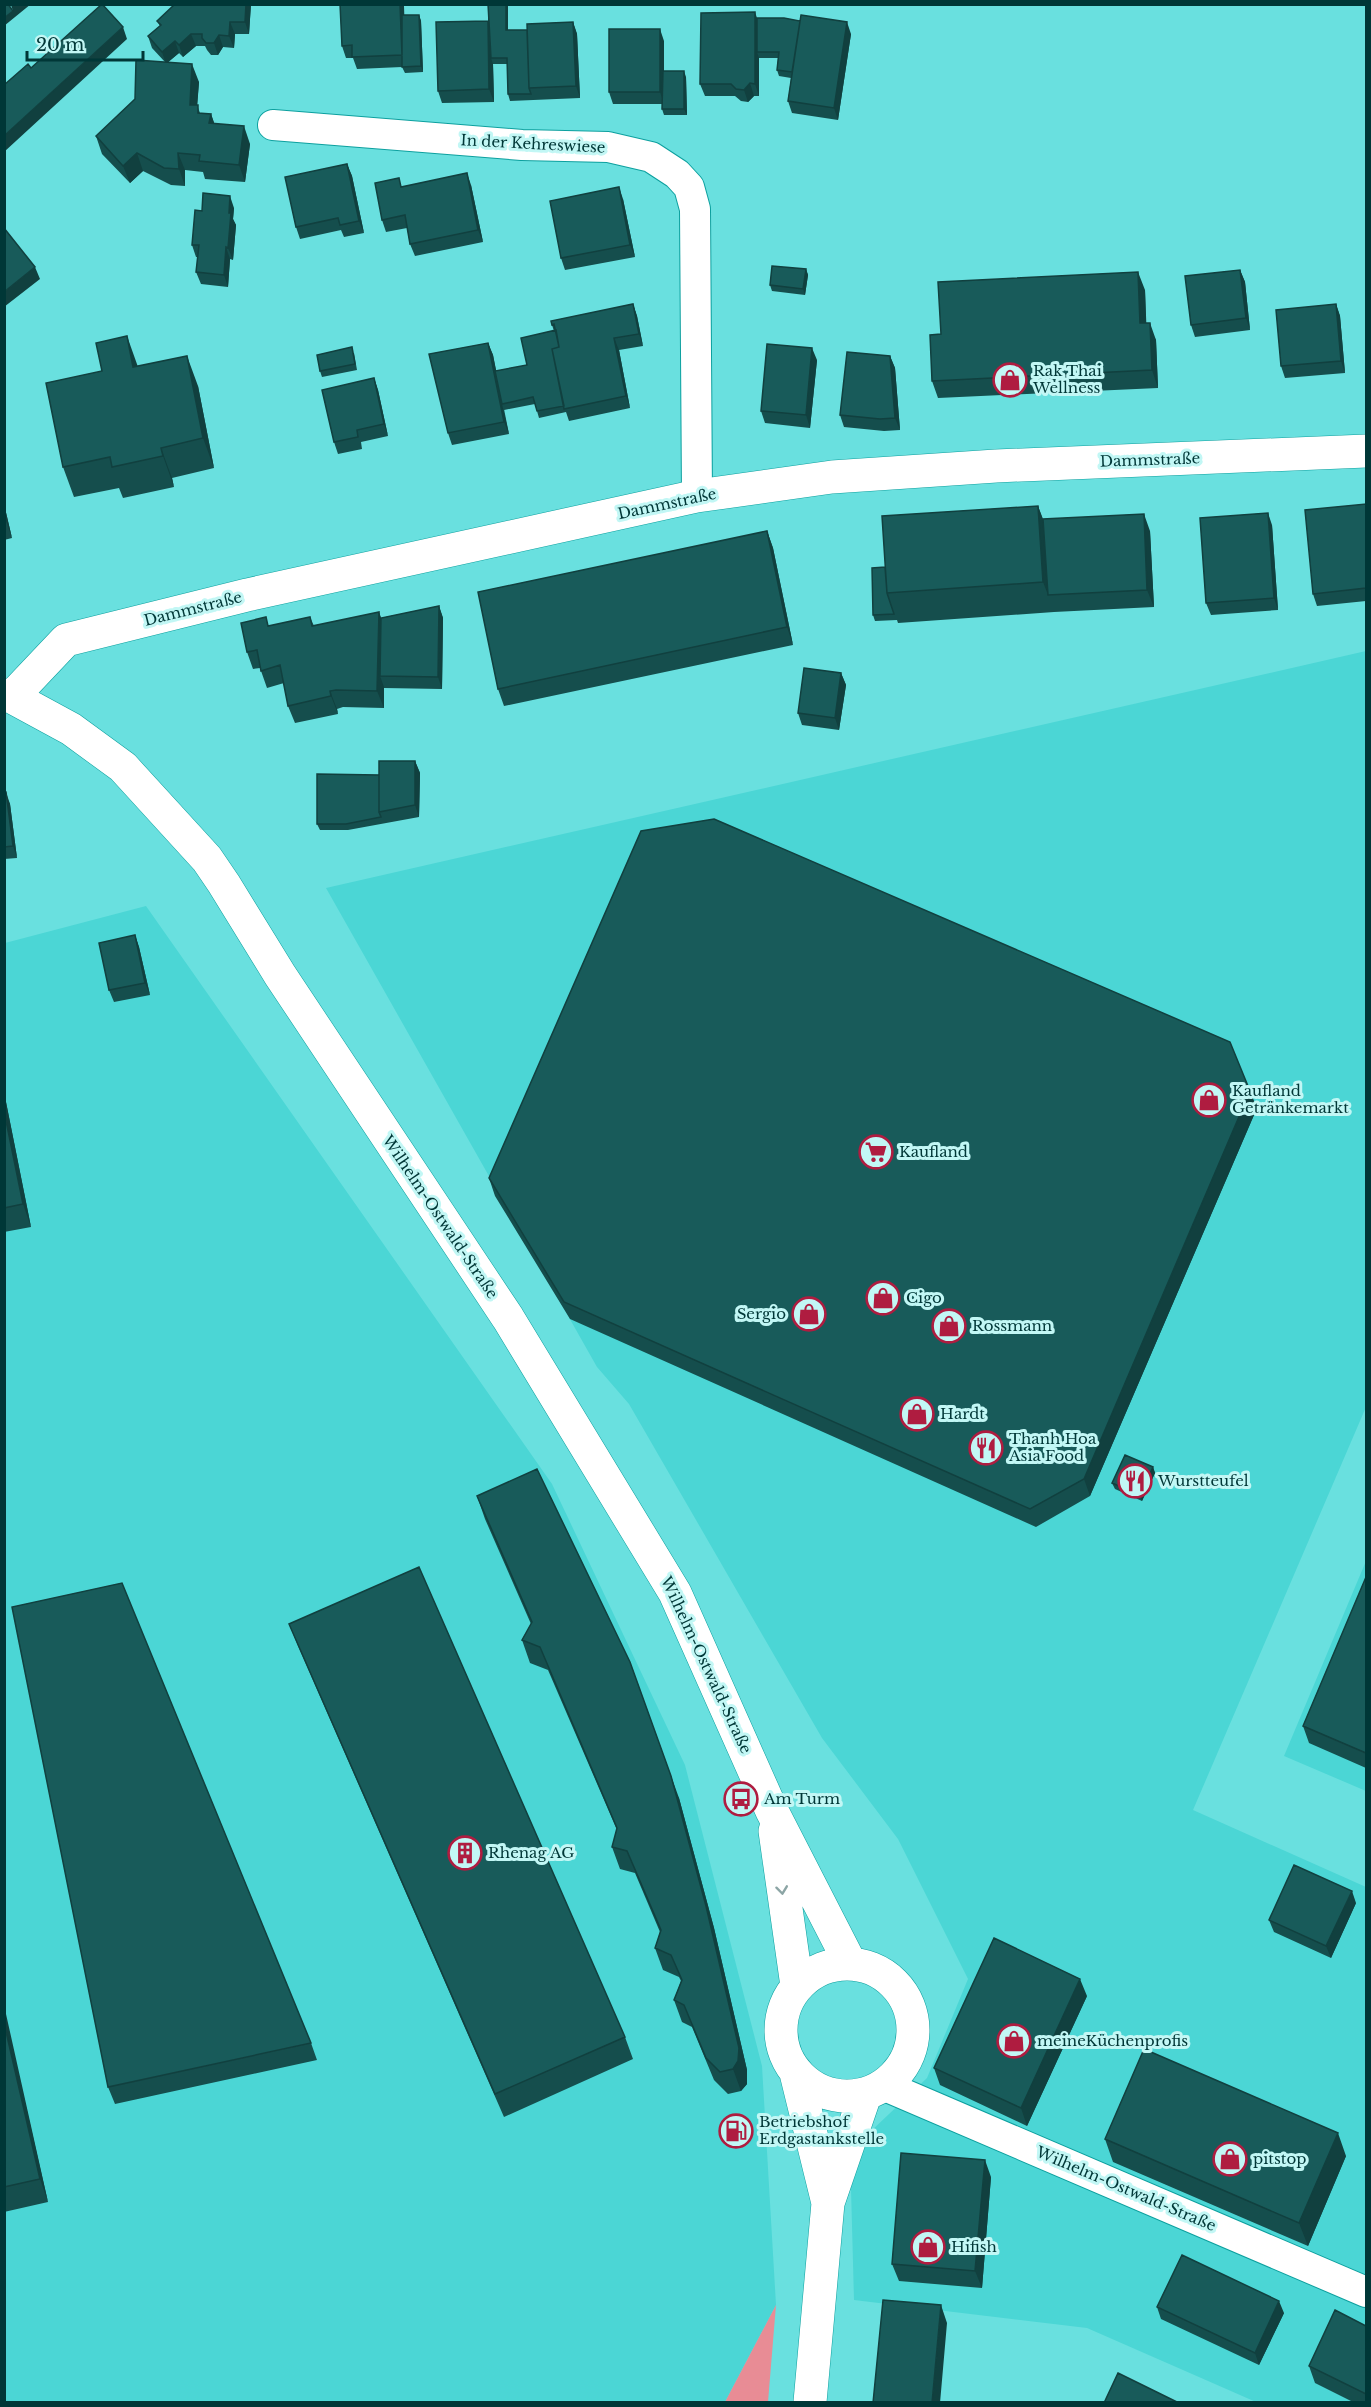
<svg xmlns="http://www.w3.org/2000/svg" width="1371" height="2407" viewBox="0 0 1371 2407" font-family="'Libre Baskerville',serif">
<style>
.built{fill:#4bd6d5}
.green{fill:#e88c95}
.lines{fill:none;stroke-linecap:round;stroke-linejoin:round}
.street-casing{stroke:#0da09f;stroke-width:32}
.secondary-casing{stroke:#0da09f;stroke-width:34}
.street{stroke:#fff;stroke-width:30}
.secondary{stroke:#fff;stroke-width:33}
.wall{fill:#154e4d}
.shaded-wall{fill:#11403f}
.building{fill:#185b5a;stroke:#11403f;stroke-width:1.5}
.oneway{stroke:#8ca5a5}
.labels{text-anchor:middle;stroke-width:6;stroke-linejoin:round;paint-order:stroke}
.street-label{font-size:15px;fill:#003737;stroke:#c2f7f5}
.poi-label{font-size:15px;fill:#003737;stroke:#c2f7f5;text-anchor:start}
</style>
<rect width="100%" height="100%" fill="#69e0df"/>
<path class="built" d="M1366 651V1407L1193 1810 1366 1887V2402H1256L1087 2328 854 2300 850 2151 927 2078 968 1979 898 1839 822 1738 629 1404 597 1367 326 888Z
M146 906 552 1484 685 1765 762 2066 776 2305 725 2402H5V943Z
M1366 1561V1791L1284 1756Z"/>
<path class="green" d="M776 2305 768 2402H725Z"/>
<g class="lines">
<defs>
<path id="street" d="M273 125 522 145 608 147 651 157 677 174 689 187 695 209 697 496
M885 2086 1366 2292"/>
<path id="secondary" d="M4 695 12 697 71 729 123 767 207 859 224 884 280 975 508 1318 675 1593 772 1811 850 1963
M12 697 66 640 247 595 697 496 832 477 996 466 1366 451
M775 1831 797 1986
M781 2030a66 66 0 1 1 132 0a66 66 0 1 1-132 0Z
M796 2073 828 2203
M810 2402 828 2203 865 2095"/>
</defs>
<use href="#street" class="street-casing"/>
<use href="#secondary" class="secondary-casing"/>
<use href="#street" class="street"/>
<use href="#secondary" class="secondary"/>
</g>
<path class="wall" d="M251 4 249 34H235L234 48 223 47 218 55H211L207 50 205 46H196L183 57 179 53 168 62 199 82 197 105 200 113 211 114 214 123 250 144 245 182 205 179 203 172 185 170V186L171 185 143 171 130 183 102 154 96 136 135 99 165 62 152 48 148 36 160 26 157 21Z
M340 4H403L404 15H419L421 21 423 72 405 73 402 67 357 69 353 58H346L342 46Z
M488 4H507L508 30H527L573 22 577 34 580 98 510 101 508 94 507 64H493L494 102 442 103 438 91 488 21Z
M757 18 851 34 838 120 792 113 788 101 791 78 779 76 777 70 778 58H759V96H754L748 102 741 101 735 96H705L700 84Z
M664 41V71L686 77 687 115H664L662 109V104H613L609 92Z
M347 164 352 176 364 233 344 237 341 230 300 239 296 227Z
M471 185 483 242 415 256 410 244 407 228 386 232 382 220 402 186Z
M623 199 635 257 565 270 561 258Z
M234 208 233 219 236 225 233 260 230 259 228 287 201 284 196 272 198 257H196L192 245 202 211Z
M806 269 808 275 805 295 772 291 770 285Z
M1240 270 1245 282 1250 330 1195 337 1191 325Z
M1145 290 1146 323 1156 340 1158 388 938 398 932 381 941 334Z
M633 304 637 316 643 346 619 350 630 408 569 421 566 412 539 418 535 404 504 410V409L509 434 452 445 448 433 488 343 493 355 496 371 527 365 554 331 552 325Z
M1336 304 1340 316 1345 373 1285 378 1281 366Z
M354 353 357 370 322 377 320 371Z
M890 356 895 368 900 430 884 431 844 427 840 415Z
M817 360 810 428 765 423 761 411Z
M138 366 198 386 214 468 172 478 174 487 123 498 119 488 74 497 63 467Z
M374 378 378 390 388 436 361 442 362 449 338 454 334 442Z
M4 504 12 538 4 540Z
M1366 504V601L1317 606 1313 594Z
M1038 506 1043 519 1150 531 1154 607 1054 612 898 623 897 620 875 621 873 615 885 567Z
M1272 525 1278 610 1211 615 1206 603Z
M767 531 773 548 793 645 504 706 498 689Z
M439 606 443 618 442 689 384 688V687V708L343 707 337 709 338 714 295 723 288 706 284 683 267 688 260 668 253 669 247 652 269 626 310 617 314 626 379 612 381 618Z
M841 673 846 685 839 730 802 725 798 713Z
M415 761 420 773 419 817 348 830H320L317 824 379 775Z
M4 792 10 804 17 858 4 859Z
M135 935 139 947 150 995 114 1002 109 990Z
M4 1092 31 1227 4 1232Z
M1257 1108 1090 1496 1036 1527 570 1319 495 1196 489 1178Z
M1153 1467 1155 1473 1142 1501 1115 1489 1112 1483Z
M477 1496 679 1798 714 1928 747 2070V2084L741 2091 728 2094 714 2080 692 2027 682 2022 674 2000 681 1981 679 1977 663 1970 655 1948 660 1932 635 1873 620 1869 612 1847 617 1830 548 1670 530 1663 522 1640 531 1624 485 1519Z
M1366 1577V1768L1309 1743 1303 1726Z
M289 1624 625 2037 633 2059 504 2117 298 1646Z
M1356 1903 1331 1958 1274 1932 1269 1920Z
M1087 1996 1027 2126 940 2085 934 2068Z
M4 2011 48 2202 4 2212Z
M311 2043 317 2060 115 2104 108 2087Z
M1105 2139 1346 2156 1308 2246 1113 2162Z
M991 2177 982 2288 899 2281 892 2264Z
M1157 2307 1284 2313 1259 2365 1161 2319Z
M1366 2326V2403H1355L1315 2383 1309 2366Z"/>
<path class="shaded-wall" d="M12 4H31L4 26V18L13 11 11 5Z
M246 4H251L249 34 245 22Z
M400 4H403L404 6 406 67 402 55Z
M506 4H507L508 6V36L506 30Z
M755 12 759 24 757 52 759 58V96L755 84Z
M419 15 421 21 423 72 421 66Z
M488 21 491 58 493 64 494 102 489 89Z
M230 22 235 34 234 48 229 36Z
M573 22 577 34 580 98 576 86Z
M847 22 851 34 838 120 834 108Z
M123 27 127 39 4 152V136Z
M660 29 664 41V104L660 92Z
M191 34 196 46 183 57 179 45Z
M219 35 223 47 218 55 214 43Z
M175 41 179 53 166 64 162 52Z
M192 64 199 82 196 122 190 105Z
M684 71 686 77 687 115 684 109Z
M750 83 754 96 748 102 744 90Z
M211 114 217 131 209 123Z
M244 126 250 144 245 182 239 165Z
M137 153 143 171 130 183 123 166Z
M178 153 185 170V186L179 169Z
M347 164 352 176 364 233 359 221Z
M467 173 471 185 483 242 478 230Z
M619 187 623 199 635 257 630 245Z
M230 196 234 208 233 219 236 225 233 260 228 248 229 213Z
M226 247 230 259 228 287 224 275Z
M35 267 40 279 4 307V292Z
M806 269 808 275 805 295 803 289Z
M1240 270 1245 282 1250 330 1246 318Z
M1138 272 1145 290 1147 341 1140 323Z
M633 304 637 316 643 346 639 334Z
M1336 304 1340 316 1345 373 1341 361Z
M1150 323 1156 340 1158 388 1152 370Z
M127 336 138 367H133Z
M614 338 619 350 630 408 626 396Z
M488 343 493 355 503 404H502L509 434 504 422Z
M812 348 817 360 810 428 806 415Z
M187 356 198 386 214 468 203 438Z
M890 356 895 368 900 430 895 418Z
M374 378 378 390 388 436 384 424Z
M161 448 172 478 174 487 163 456Z
M4 504 12 538 6 521 4 515Z
M1038 506 1049 537 1048 595 1043 582Z
M1268 513 1272 525 1278 610 1274 598Z
M1144 514 1150 531 1154 607 1147 590Z
M767 531 773 548 793 645 787 627Z
M439 606 443 618 442 689 438 677Z
M379 612 385 630 380 676 384 687V708L377 691Z
M841 673 846 685 839 730 835 718Z
M330 691 337 709 338 714 331 696Z
M415 761 420 773 419 817 415 805Z
M6 792 10 804 17 858 13 846Z
M135 935 139 947 150 995 145 983Z
M1250 1091 1257 1108 1090 1496 1084 1479Z
M4 1092 31 1227 23 1204 4 1111Z
M1153 1467 1155 1473 1142 1501 1140 1495Z
M630 1662 679 1798 714 1928 747 2070V2084L741 2091 733 2069Z
M1352 1891 1356 1903 1331 1958 1326 1946Z
M1080 1979 1087 1996 1027 2126 1021 2108Z
M4 2011 6 2014 48 2202 40 2179 4 2023Z
M1338 2133 1346 2156 1308 2246 1299 2223Z
M985 2160 991 2177 982 2288 975 2271Z
M1279 2301 1284 2313 1259 2365 1255 2353Z
M941 2305 947 2323 940 2403H932Z"/>
<path class="building" d="M4 4H8L13 11 4 18Z
M102 4 123 27 4 136V85L28 64 31 68Z
M175 4H246L245 22H230L229 36 219 35 214 43H206L202 38V34H191L179 45 175 41 162 52 148 36 161 25 157 21Z
M340 4H400L402 55 352 57V45L342 46Z
M488 4H506V30H527L529 88 531 94H508L507 58H491Z
M755 12V84L750 83 744 90 736 89 731 84H700L701 13Z
M402 15H419L421 66 402 67Z
M801 15 847 22 834 108 788 101Z
M757 18H784L800 21 792 72 777 70 779 52H757Z
M488 21 489 89 438 91 436 22Z
M573 22 576 86 529 88 527 24Z
M609 29H660V92H609Z
M136 60 192 64 190 105H198V113L211 114 209 123 244 126 239 165 199 161 200 155 178 153 179 169 164 168 137 153 123 166 96 136 135 99Z
M663 71H684V109H662Z
M347 164 359 221 340 225 338 218 296 227 285 177Z
M467 173 478 230 410 244 405 215 382 220 375 183 399 178 401 187Z
M619 187 630 245 561 258 550 201Z
M203 193 230 196 229 213H231L228 248 226 247 224 275 196 272 199 245H192L195 210 202 211Z
M4 228 35 267 4 292Z
M772 266 806 269 803 289 770 285Z
M1240 270 1246 318 1191 325 1185 276Z
M1138 272 1140 323H1150L1152 370 932 381 930 335 941 334 938 282Z
M633 304 639 334 614 338 626 396 564 409 552 349 559 347 554 324 552 325 551 321Z
M1336 304 1341 361 1281 366 1276 310Z
M556 330 559 347 552 349 564 406 537 411 533 397 502 404 495 371 527 365 521 338Z
M127 336 133 367 187 356 203 438 161 448 163 456 112 467 110 457 63 467 46 383 102 371 96 343Z
M488 343 504 422 448 433 429 354Z
M767 344 812 348 806 415 761 411Z
M352 347 355 364 320 371 317 355Z
M847 352 890 356 895 418 880 419 840 415Z
M374 378 384 424 357 430 358 437 334 442 322 390Z
M1366 504V588L1313 594 1305 510Z
M1038 506 1043 582 887 593 882 516Z
M1268 513 1274 598 1206 603 1200 518Z
M1144 514 1147 590 1048 595 1043 519Z
M767 531 787 627 498 689 478 592Z
M885 567 887 593 894 614 873 615 872 568Z
M439 606 438 677 380 676 381 618Z
M379 612 377 691 336 690 330 691 331 696 288 706 280 665 261 671 257 650 247 652 241 623 266 617 268 626 310 617 312 626Z
M804 668 841 673 835 718 798 713Z
M379 761H415V805L379 812Z
M317 774 379 775V812L381 817 346 824H317Z
M4 792H6L13 846 4 847Z
M714 819 1230 1042 1250 1091 1084 1479 1030 1509 564 1302 489 1178 641 831Z
M135 935 145 983 109 990 99 943Z
M4 1111 23 1204 4 1208Z
M1125 1455 1153 1467 1140 1495 1112 1483Z
M537 1469 630 1662 671 1776 706 1906 739 2048 738 2061 733 2069 720 2072 706 2058 684 2005 674 2000 682 1980 671 1955 655 1948 661 1930 627 1851 612 1847 617 1828 540 1647 522 1640 532 1622 477 1496Z
M419 1567 625 2037 495 2094 289 1624Z
M1366 1577V1753L1303 1726Z
M122 1583 311 2043 108 2087 12 1607Z
M1294 1865 1352 1891 1326 1946 1269 1920Z
M994 1938 1080 1979 1021 2108 934 2068Z
M4 2023 40 2179 4 2187Z
M1144 2049 1338 2133 1299 2223 1105 2139Z
M901 2153 985 2160 975 2271 892 2264Z
M1182 2255 1279 2301 1255 2353 1157 2307Z
M883 2300 941 2305 932 2403H873Z
M1335 2310 1366 2326V2394L1309 2366Z
M1118 2373 1179 2403H1104Z"/>
<defs><path id="oneway-chevron" d="M-2-3.5L2.5 0L-2 3.5" fill="none" stroke-width="1.6" stroke-linecap="round" stroke-linejoin="round" transform="scale(1.5)"/></defs>
<use class="oneway" href="#oneway-chevron" transform="translate(782 1890) rotate(83)"/>
<defs>
<symbol id="shop-ring" viewBox="-11 -11 22 22"><circle r="9.5" fill="#c2f7f5" stroke="#af1c40" stroke-width="1.5"/><path d="M-5-2.5h2.3a2.7 3.5 0 0 1 5.4 0H5L5.5 6h-11ZM-1.5-2.5h3a1.5 2.3 0 0 0-3 0Z" fill="#af1c40"/></symbol>
<symbol id="supermarket-ring" viewBox="-11 -11 22 22"><circle r="9.5" fill="#c2f7f5" stroke="#af1c40" stroke-width="1.5"/><path d="M-6-5.5h2.5l.6 2H6L4.5 2H-2.5L-4.4-4H-6ZM-1.5 3.2a1.3 1.3 0 1 0 .1 0ZM3 3.2a1.3 1.3 0 1 0 .1 0Z" fill="#af1c40"/></symbol>
<symbol id="restaurant-ring" viewBox="-11 -11 22 22"><circle r="9.5" fill="#c2f7f5" stroke="#af1c40" stroke-width="1.5"/><path d="M-5-6h1v4h1v-4h1v4h1v-4h1v5L-1.5 .5V6h-2V.5L-5-1ZM5-6V6H3V1.5H1.5Q1.5-4 5-6Z" fill="#af1c40"/></symbol>
<symbol id="bus-ring" viewBox="-11 -11 22 22"><circle r="9.5" fill="#c2f7f5" stroke="#af1c40" stroke-width="1.5"/><path d="M-5-6H5V4H4V6H2V4H-2V6H-4V4H-5ZM-3.5-4V0h7V-4ZM-3.5 1.2v1.5H-2V1.2ZM2 1.2v1.5H3.5V1.2Z" fill="#af1c40"/></symbol>
<symbol id="building-ring" viewBox="-11 -11 22 22"><circle r="9.5" fill="#c2f7f5" stroke="#af1c40" stroke-width="1.5"/><path d="M-4-6H4V6H1V3H-1V6H-4ZM-2.5-4.3h1.7v1.8h-1.7ZM.8-4.3h1.7v1.8H.8ZM-2.5-1h1.7V.8h-1.7ZM.8-1h1.7V.8H.8Z" fill="#af1c40"/></symbol>
<symbol id="fuel-ring" viewBox="-11 -11 22 22"><circle r="9.5" fill="#c2f7f5" stroke="#af1c40" stroke-width="1.5"/><path d="M-5.5-6h7V0h2V4h1.3V-2.5L3-4.5l.8-.8L6-3V5H2.5V1h-1V6h-7ZM-4.2-4.7v3.2H.2V-4.7Z" fill="#af1c40"/></symbol>
</defs>
<g fill-rule="evenodd">
<use href="#shop-ring" x="991" y="361" width="38" height="38"/>
<use href="#shop-ring" x="1190" y="1081" width="38" height="38"/>
<use href="#supermarket-ring" x="857" y="1133" width="38" height="38"/>
<use href="#shop-ring" x="864" y="1279" width="38" height="38"/>
<use href="#shop-ring" x="790" y="1295" width="38" height="38"/>
<use href="#shop-ring" x="930" y="1307" width="38" height="38"/>
<use href="#shop-ring" x="898" y="1395" width="38" height="38"/>
<use href="#restaurant-ring" x="967" y="1429" width="38" height="38"/>
<use href="#restaurant-ring" x="1116" y="1462" width="38" height="38"/>
<use href="#bus-ring" x="722" y="1780" width="38" height="38"/>
<use href="#building-ring" x="446" y="1834" width="38" height="38"/>
<use href="#shop-ring" x="995" y="2022" width="38" height="38"/>
<use href="#fuel-ring" x="717" y="2112" width="38" height="38"/>
<use href="#shop-ring" x="1211" y="2140" width="38" height="38"/>
<use href="#shop-ring" x="909" y="2228" width="38" height="38"/>
</g>
<g class="labels">
<g class="street-label">
<text transform="translate(533 144) rotate(3)" y="5">In der Kehreswiese</text>
<text transform="translate(1150 460) rotate(-2)" y="5">Dammstraße</text>
<text transform="translate(667 504) rotate(-12)" y="5">Dammstraße</text>
<text transform="translate(193 609) rotate(-14)" y="5">Dammstraße</text>
<text transform="translate(440 1217) rotate(56)" y="5">Wilhelm-Ostwald-Straße</text>
<text transform="translate(706 1665) rotate(65)" y="5">Wilhelm-Ostwald-Straße</text>
<text transform="translate(1126 2189) rotate(23)" y="5">Wilhelm-Ostwald-Straße</text>
</g>
<g class="poi-label">
<text x="1033" y="376">Rak Thai<tspan x="1033" dy="17">Wellness</tspan></text>
<text x="1232" y="1096">Kaufland<tspan x="1232" dy="17">Getränkemarkt</tspan></text>
<text x="899" y="1157">Kaufland</text>
<text x="906" y="1303">Cigo</text>
<text x="786" y="1319" text-anchor="end">Sergio</text>
<text x="972" y="1331">Rossmann</text>
<text x="940" y="1419">Hardt</text>
<text x="1009" y="1444">Thanh Hoa<tspan x="1009" dy="17">Asia Food</tspan></text>
<text x="1158" y="1486">Wurstteufel</text>
<text x="764" y="1804">Am Turm</text>
<text x="488" y="1858">Rhenag AG</text>
<text x="1037" y="2046">meineKüchenprofis</text>
<text x="759" y="2127">Betriebshof<tspan x="759" dy="17">Erdgastankstelle</tspan></text>
<text x="1253" y="2164">pitstop</text>
<text x="951" y="2252">Hifish</text>
</g>
</g>
<rect width="1371" height="2407" fill="none" stroke="#003737" stroke-width="12"/>
<path d="M27 51v9h116v-9" fill="none" stroke="#003737" stroke-width="3"/>
<text x="36" y="51" font-size="18" fill="#003737" stroke="#c2f7f5" stroke-width="4.5" paint-order="stroke">20 m</text>
</svg>
